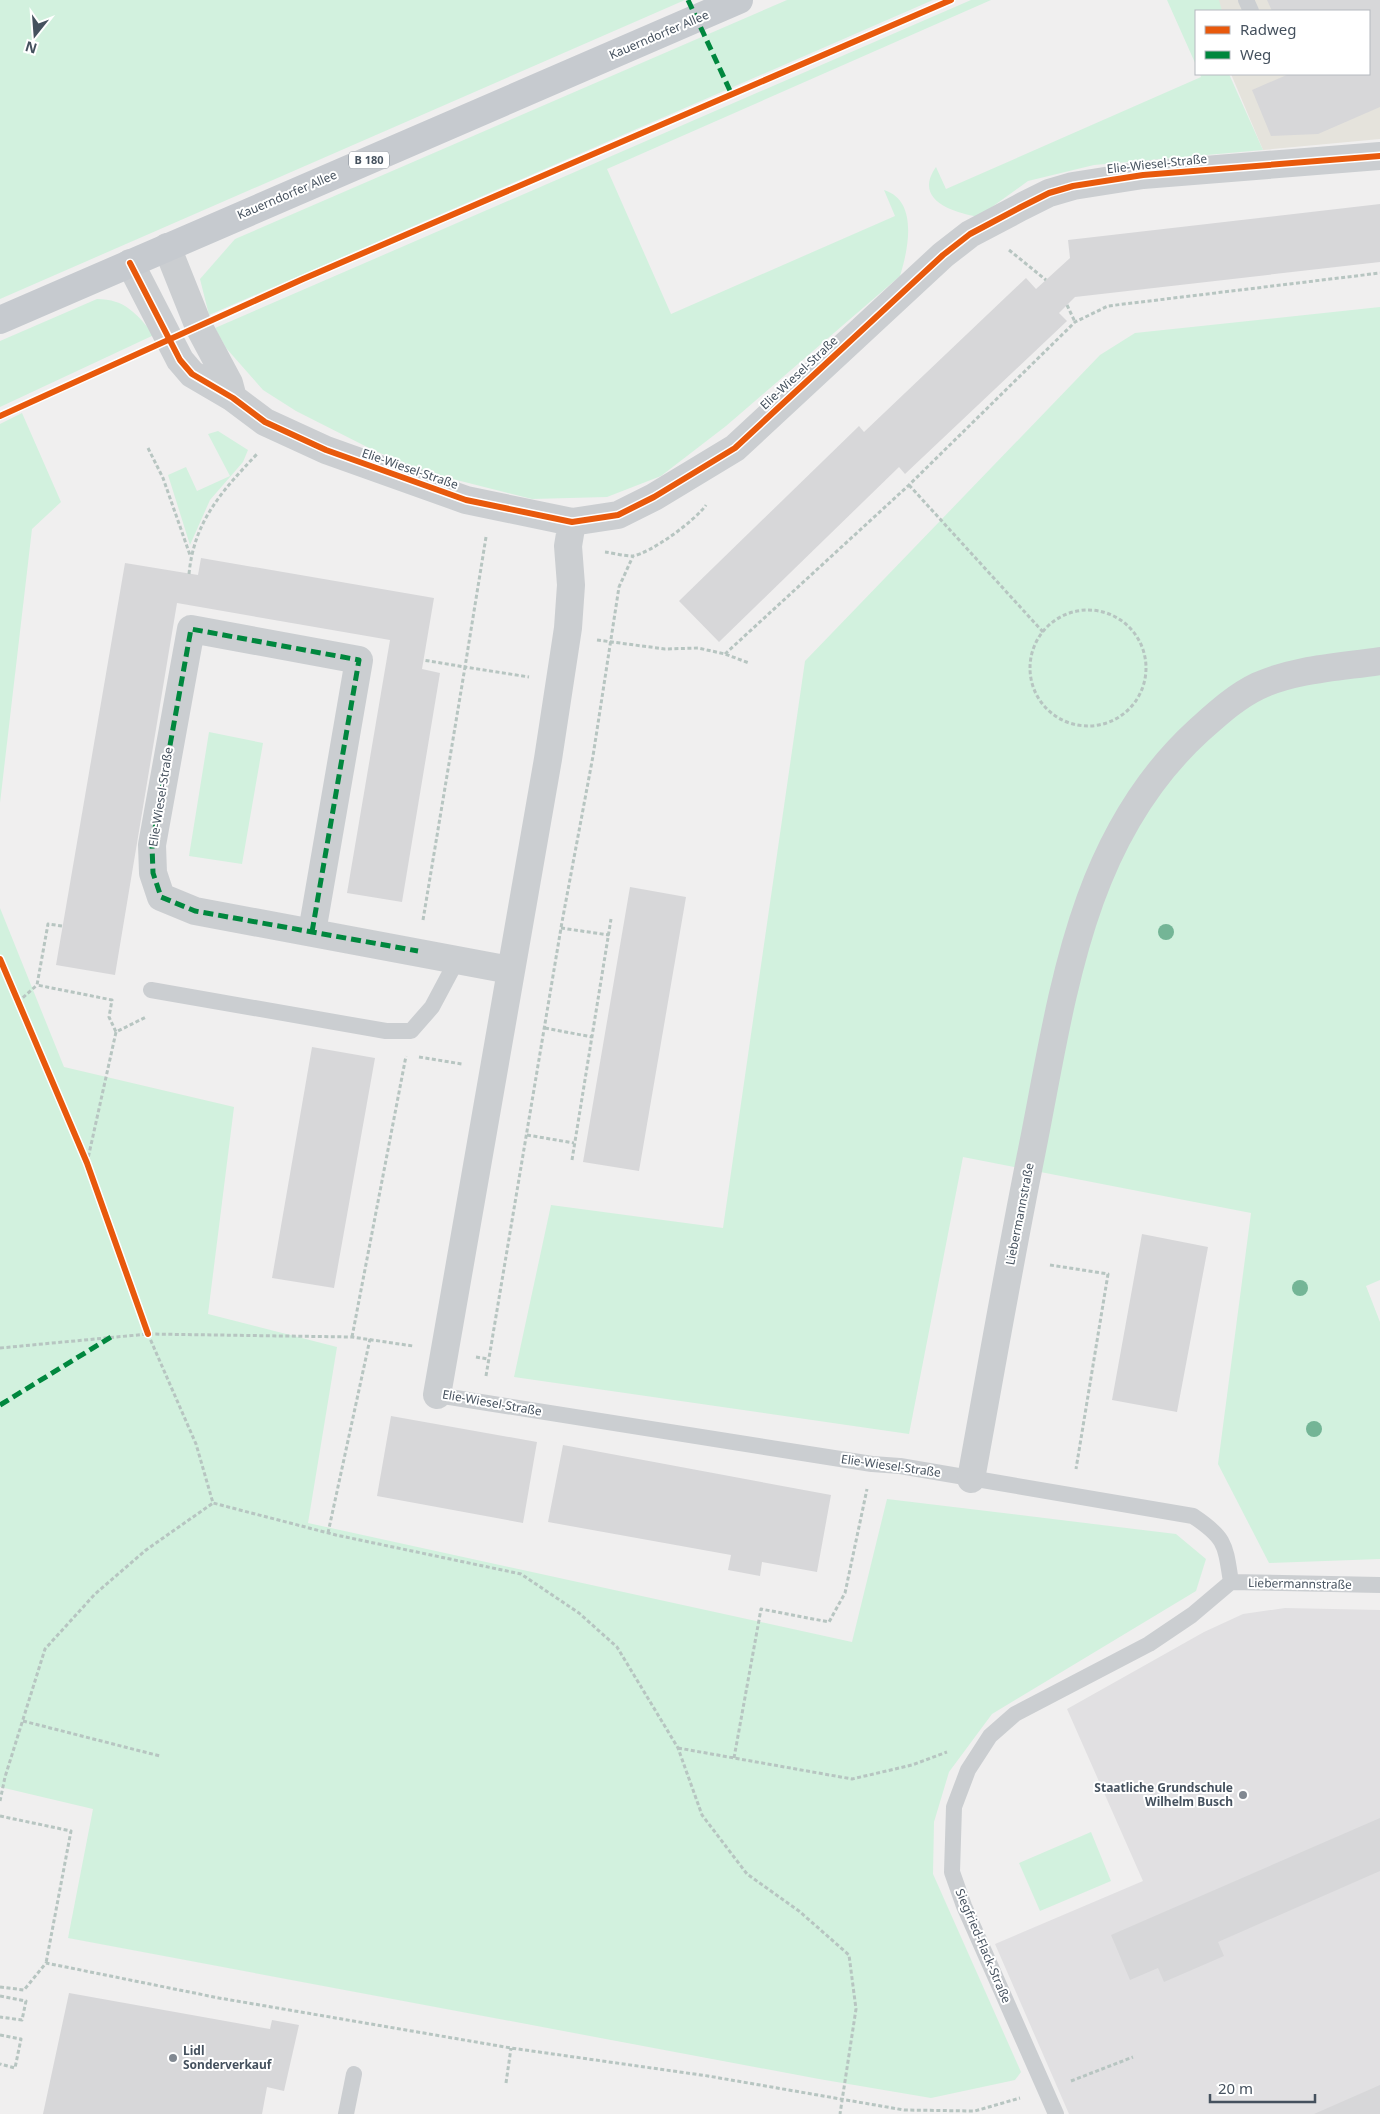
<svg xmlns="http://www.w3.org/2000/svg" width="1380" height="2114" viewBox="0 0 1380 2114" font-family="'Noto Sans',sans-serif">
<style>
.commercial{fill:#e5e3dc}
.education{fill:#e1e0e2}
.green{fill:#d2f1de}
.building{fill:#d7d7d9}
.lines{fill:none;stroke-linecap:round;stroke-linejoin:round}
.path{stroke:#b7c5c1;stroke-width:3;stroke-dasharray:4 2.5;stroke-linecap:butt}
.lane{stroke:#cbced1;stroke-width:16}
.street{stroke:#cbced1;stroke-width:28}
.primary{stroke:#c6cacf;stroke-width:28}
.quiet{stroke:#00873e;stroke-width:5;stroke-dasharray:10 5;stroke-linecap:butt}
.cycleway-casing{stroke:#fff;stroke-width:9}
.cycleway{stroke:#e8590c;stroke-width:6}
.tree{fill:#74b596}
.poi-dot{fill:#818891;stroke:#fff;stroke-width:2}
.labels{text-anchor:middle;stroke-width:4;stroke-linejoin:round;paint-order:stroke}
.shield{fill:#fff;stroke:#7d858e;stroke-width:1}
.shield-label{font-size:11px;font-weight:bold;fill:#45515e}
.street-label{font-size:12px;fill:#45515e;stroke:#fff}
.poi-label{font-size:12px;font-weight:bold;fill:#45515e;stroke:#fff;text-anchor:end}
</style>
<rect width="100%" height="100%" fill="#f0efef"/>
<path class="commercial" d="M1215 0H1380V139L1263 150 1231 74H1369V11H1217Z"/>
<path class="education" d="M1285 1608 1380 1610V2114H1069L995 1944 1143 1881 1067 1709 1204 1632 1243 1614Z"/>
<path class="green" d="M0 0H685L0 299Z
M787 0H933L209 315 200 279 235 239Z
M971 0H991L607 169 671 314 895 216 884 190C919 201 908 250 900 276L726 426 661 476 607 497 532 499 425 472 373 450 296 411 263 390 226 348 215 328Z
M1167 0H1219L1222 11H1196V65Z
M1200 74H1229L1263 150 1094 165 1028 181 978 217C952 212 913 200 936 167L946 189 1201 77Z
M97 299C125 299 137 314 154 335L0 407V341Z
M1380 307V1280L1366 1286 1380 1322V1559L1269 1563 1218 1464 1251 1213 963 1157 909 1434 514 1377 551 1205 723 1228 805 661 1100 355 1135 333Z
M22 413 61 502 32 529 0 803V424Z
M218 431 248 450 243 462 210 500 190 545 168 475 186 467 197 491 230 476 208 434Z
M209 732 263 743 242 864 189 856Z
M0 908 64 1067 234 1107 208 1314 337 1347 308 1523 852 1642 887 1499 1176 1534 1206 1559 1196 1591 992 1714 949 1772 934 1822 933 1874 1021 2072 1015 2080 931 2098 819 2079 68 1938 93 1809 0 1787Z
M1091 1832 1111 1881 1040 1911 1019 1863Z"/>
<path class="building" d="M1267 0H1380V107L1318 134 1271 136 1252 90 1289 74H1369V11H1272Z
M1380 204V262L1075 297 1059 313 1067 321 905 474 899 467 719 642 679 601 859 426 864 432 1026 278 1036 289 1070 258 1068 240Z
M201 558 434 598 422 669 440 673 402 902 347 893 390 640 177 603 115 975 56 965 125 563 198 575Z
M630 887 686 897 639 1171 583 1162Z
M312 1047 375 1058 334 1288 272 1278Z
M1142 1234 1208 1247 1177 1412 1112 1400Z
M391 1416 537 1442 523 1523 377 1496Z
M563 1445 831 1495 817 1572 762 1562 760 1576 728 1570 731 1555 548 1522Z
M1380 1818V1871L1218 1942 1224 1956 1164 1982 1158 1968 1130 1980 1111 1935Z
M69 1993 270 2029 272 2020 299 2025 284 2091 267 2087 262 2114H43Z
M1380 2085V2114H1314Z"/>
<g class="lines">
<path class="path" d="M1009 250 1046 280
M1067 305 1075 322
M229 314 303 279 951 0
M0 416 140 352
M148 448 163 478 190 555
M909 485 1043 632
M486 537 465 667 529 677
M605 552C613 553 624 556 632 556 650 554 696 520 706 505
M189 574C194 521 222 491 257 454
M1030 668a58 58 0 1 1 116 0a58 58 0 1 1-116 0Z
M597 640 665 649 698 648 725 654 749 663
M725 654 909 485 1075 322 1108 306 1380 273
M423 920 465 667 423 660
M62 926 48 924 37 985 112 1000 109 1017 116 1032
M561 928 609 935
M18 1002 37 985
M545 1028 592 1037
M419 1057 462 1064
M527 1135 574 1143
M572 1160 611 919
M87 1163 116 1032 146 1017
M1050 1265 1108 1274 1076 1469
M148 1334 196 1444 213 1503 336 1535 521 1574 579 1613 617 1647 678 1748 702 1815 747 1874 799 1911 849 1955 856 2009 840 2114
M352 1337 406 1056
M0 1348 148 1334 352 1337 413 1346
M476 1357 488 1359
M486 1376 562 922 593 756 619 587 633 556
M328 1533 370 1339
M23 1721 160 1756
M678 1748 852 1779 912 1765 947 1752
M734 1758 761 1609 829 1622 845 1593 867 1489
M0 1801 5 1777 45 1649 95 1594 146 1550 213 1503
M0 1816 71 1831 46 1963
M0 1987 24 1990 46 1963 219 1998 511 2048 708 2076 904 2110 975 2111 1020 2098
M0 1996 26 2001 22 2020 0 2017
M0 2035 21 2039 15 2068 0 2064
M1071 2081 1133 2057
M506 2083 511 2048"/>
<path class="lane" d="M1246 0 1251 11
M151 990 386 1031H411L432 1007 457 960
M437 1395 872 1464 900 1466 1193 1516C1226 1538 1225 1544 1231 1582
M1231 1582 1380 1585
M346 2114 354 2074
M1056 2114 964 1906 952 1872 954 1807 968 1770 990 1736 1015 1714 1149 1644 1192 1615 1231 1582"/>
<path class="street" d="M167 247 199 327 229 383 233 398
M130 263 180 360 192 374 233 398 265 422 326 450 466 500 572 522 618 515 654 497 735 448 943 255 970 234 1021 207 1049 193 1073 186 1143 175 1380 156
M312 932 359 660 191 629 152 845 153 873 161 897 195 911 510 970
M437 1395 548 759 568 628 571 585 568 546 572 522
M971 1479C991 1369 1010 1259 1032 1150 1062 1000 1079 840 1198 731 1216 715 1235 697 1258 686 1295 669 1340 667 1380 661"/>
<path class="primary" d="M0 320 739 0"/>
<path class="quiet" d="M688 0 732 95
M312 932 359 660 191 629 152 845 153 873 161 897 195 911 418 951
M0 1405 111 1337"/>
<defs>
<path id="cycleway" d="M130 263 180 360 192 374 233 398 265 422 326 450 466 500 572 522 618 515 654 497 735 448 943 255 970 234 1021 207 1049 193 1073 186 1143 175 1380 156
M0 416 303 279 951 0
M0 959 87 1163 148 1334"/>
</defs>
<use href="#cycleway" class="cycleway-casing"/>
<use href="#cycleway" class="cycleway"/>
</g>
<g class="tree">
<circle cx="1166" cy="932" r="8"/>
<circle cx="1300" cy="1288" r="8"/>
<circle cx="1314" cy="1429" r="8"/>
</g>
<g class="poi-dot">
<circle cx="1243" cy="1795" r="5"/>
<circle cx="173" cy="2058" r="5"/>
</g>
<g class="labels">
<rect class="shield" x="349" y="151.5" width="40" height="17" rx="4"/>
<g class="shield-label">
<text x="369" y="164">B 180</text>
</g>
<g class="street-label">
<text transform="translate(659 35) rotate(-23)" y="4">Kauerndorfer Allee</text>
<text transform="translate(1157 164) rotate(-6)" y="4">Elie-Wiesel-Straße</text>
<text transform="translate(287 195) rotate(-23)" y="4">Kauerndorfer Allee</text>
<text transform="translate(799 373) rotate(-43)" y="4">Elie-Wiesel-Straße</text>
<text transform="translate(410 469) rotate(19)" y="4">Elie-Wiesel-Straße</text>
<text transform="translate(161 797) rotate(-81)" y="4">Elie-Wiesel-Straße</text>
<text transform="translate(1020 1214) rotate(-79)" y="4">Liebermannstraße</text>
<text transform="translate(492 1403) rotate(10)" y="4">Elie-Wiesel-Straße</text>
<text transform="translate(891 1466) rotate(8)" y="4">Elie-Wiesel-Straße</text>
<text transform="translate(1300 1584) rotate(1)" y="4">Liebermannstraße</text>
<text transform="translate(983 1946) rotate(67)" y="4">Siegfried-Flack-Straße</text>
</g>
<g class="poi-label">
<text x="1233" y="1792">Staatliche Grundschule<tspan x="1233" dy="14">Wilhelm Busch</tspan></text>
<text x="183" y="2055" text-anchor="start">Lidl<tspan x="183" dy="14">Sonderverkauf</tspan></text>
</g>
</g>
<rect x="1195" y="10" width="175" height="65" fill="#ffffff" stroke="#b5b9bf"/>
<rect x="1205" y="26" width="25" height="8" fill="#e8590c" stroke="#b5b9bf"/>
<text x="1240" y="35" font-size="15" fill="#45515e">Radweg</text>
<rect x="1205" y="51" width="25" height="8" fill="#00873e" stroke="#b5b9bf"/>
<text x="1240" y="60" font-size="15" fill="#45515e">Weg</text>
<g transform="translate(35 35) rotate(197)" stroke="#ffffff" stroke-width="4" paint-order="stroke">
<path d="M0-4L9 19L0 12L-9 19Z" fill="#45515e"/>
<text y="-8" font-size="14" font-weight="bold" text-anchor="middle" fill="#45515e">N</text>
</g>
<path d="M1210 2094v8h105v-8" fill="none" stroke="#45515e" stroke-width="2.5"/>
<text x="1218" y="2094" font-size="15" fill="#45515e" stroke="#ffffff" stroke-width="4" paint-order="stroke">20 m</text>
</svg>
